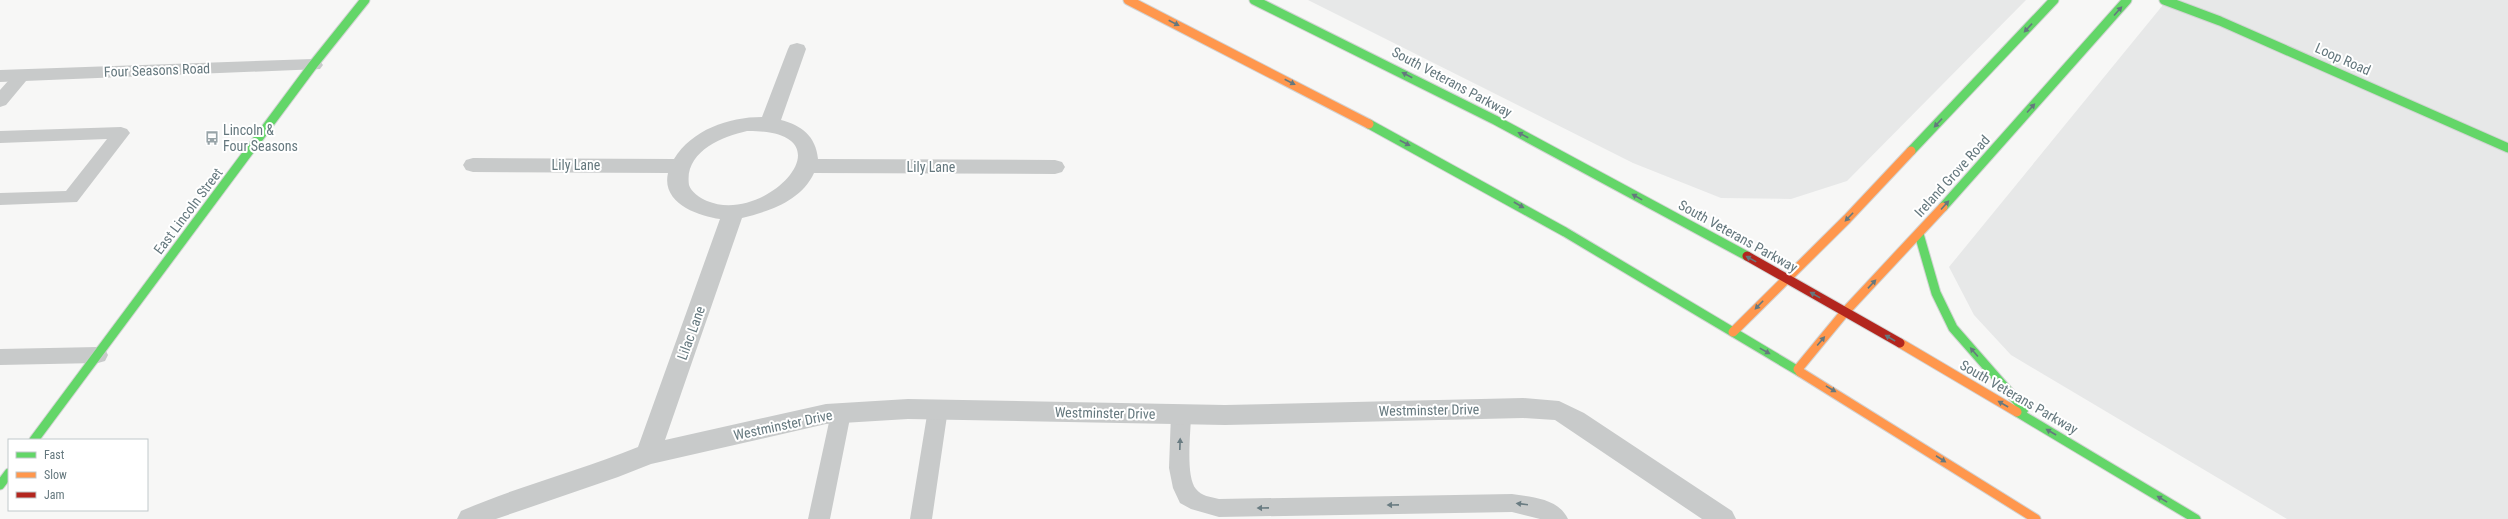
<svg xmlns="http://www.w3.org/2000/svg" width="2508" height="519" viewBox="0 0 2508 519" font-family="'Roboto Condensed',sans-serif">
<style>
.built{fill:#e7e8e8}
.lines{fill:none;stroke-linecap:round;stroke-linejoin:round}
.fast-casing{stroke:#d2d3d3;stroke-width:11}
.slow-casing{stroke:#d2d3d3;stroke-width:11}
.jam-casing{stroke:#d2d3d3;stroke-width:11}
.lane{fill:#c8caca;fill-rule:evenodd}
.street{fill:#c8caca;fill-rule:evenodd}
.fast{stroke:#63d668;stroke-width:9}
.slow{stroke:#ff974d;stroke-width:9}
.jam{stroke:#b3261e;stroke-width:9}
.oneway{fill:#65787e}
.oneway2{fill:#6a7c82}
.labels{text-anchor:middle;stroke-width:4;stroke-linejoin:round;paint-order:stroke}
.street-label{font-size:14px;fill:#65787e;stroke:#fff}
.poi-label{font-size:14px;fill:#65787e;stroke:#fff;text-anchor:start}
</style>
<rect width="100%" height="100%" fill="#f7f7f6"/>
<path class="built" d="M1308 0H2026L1847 181 1791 199 1721 198 1633 163Z
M2167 0H2508V519H2287L2011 355 1974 315 1949 267Z"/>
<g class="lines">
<defs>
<path id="fast" d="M1254 0 1495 120 1747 256
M2164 0 2220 21 2508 148
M1369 124 1565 232 1800 372
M1911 151 2054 0
M1943 207 2127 0
M1919 234 1936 293 1953 328 2024 409
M2017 412 2196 519
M34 440 313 65 365 0
M0 485 9 473"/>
<path id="slow" d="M1128 0 1369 124
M1733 332 1847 219 1911 151
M1900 343 2017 412
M1798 369 1845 312 1943 207
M1800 372 2036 519"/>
<path id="jam" d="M1747 256 1900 343"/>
</defs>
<use href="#fast" class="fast-casing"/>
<use href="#slow" class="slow-casing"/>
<use href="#jam" class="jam-casing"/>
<path class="lane" d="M23 70 29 71 31 75 6 105 0 107V90L17 71Z
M121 127 127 129 130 133 77 202 0 205V193L66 191 107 139 0 143V131Z
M98 347 105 349 108 355 105 361 98 363 0 365V349Z
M938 401 945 403 948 409 932 519H910L928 409 931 403Z
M841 405 848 407 851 413 830 519H808L831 413 834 407Z
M1181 406 1188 408 1191 414C1191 431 1185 476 1196 489 1201 496 1211 497 1219 499L1512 494C1532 497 1558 498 1568 519H1540L1512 512 1219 517 1191 509 1180 503 1173 488 1169 468 1171 414 1174 408Z"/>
<path class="street" d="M797 43 804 45 806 49 781 120C801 125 816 136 818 159L1055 160 1062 162 1065 167 1062 172 1055 174 814 173C801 201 770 211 742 218L665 440 826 404 908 399 1225 405 1523 398 1559 401 1584 413 1732 511 1736 519H1702L1555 420 1523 418 1225 425 908 419 826 424 651 464 618 477 496 519H457L461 511C518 486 580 471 638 447L720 219C698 216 661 203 668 173L473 172 466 170 463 165 466 160 473 158 674 159C692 130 728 117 762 117L788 49 790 45ZM747 131C855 130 767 226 707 201 700 198 691 192 689 185 684 152 721 137 747 131Z
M313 59 320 61 323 65 320 69 0 82V70Z"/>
<use href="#fast" class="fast"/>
<use href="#slow" class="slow"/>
<use href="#jam" class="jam"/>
</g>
<defs><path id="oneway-solid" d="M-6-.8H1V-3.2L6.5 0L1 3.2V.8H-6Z"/></defs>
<g class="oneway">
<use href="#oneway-solid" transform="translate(2118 11) rotate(-48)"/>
<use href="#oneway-solid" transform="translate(1174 23) rotate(27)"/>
<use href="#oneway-solid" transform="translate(2028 28) rotate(133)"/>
<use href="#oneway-solid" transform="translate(1407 75) rotate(-152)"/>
<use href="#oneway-solid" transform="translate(1290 82) rotate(27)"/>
<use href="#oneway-solid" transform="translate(2031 108) rotate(-48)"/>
<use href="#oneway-solid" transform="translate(1938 123) rotate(133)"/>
<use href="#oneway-solid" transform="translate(1523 135) rotate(-152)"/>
<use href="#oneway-solid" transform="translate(1405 143) rotate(28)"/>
<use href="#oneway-solid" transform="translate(1637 197) rotate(-151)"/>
<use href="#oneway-solid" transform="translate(1519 205) rotate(30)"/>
<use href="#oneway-solid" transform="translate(1945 205) rotate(-48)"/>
<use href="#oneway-solid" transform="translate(1849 217) rotate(134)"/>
<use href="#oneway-solid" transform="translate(1751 259) rotate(-151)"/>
<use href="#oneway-solid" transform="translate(1872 284) rotate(-47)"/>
<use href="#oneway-solid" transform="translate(1815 295) rotate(-151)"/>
<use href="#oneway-solid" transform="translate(1759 305) rotate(134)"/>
<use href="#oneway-solid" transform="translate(1890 338) rotate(-150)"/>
<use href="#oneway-solid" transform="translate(1821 341) rotate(-50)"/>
<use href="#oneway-solid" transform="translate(1765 351) rotate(29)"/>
<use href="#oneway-solid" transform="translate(1974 352) rotate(-131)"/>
<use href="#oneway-solid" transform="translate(1831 389) rotate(31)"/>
<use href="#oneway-solid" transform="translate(2003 404) rotate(-150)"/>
<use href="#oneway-solid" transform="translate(2051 432) rotate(-150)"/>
<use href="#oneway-solid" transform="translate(1941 459) rotate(33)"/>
<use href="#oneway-solid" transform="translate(2162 499) rotate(-149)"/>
</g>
<g class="oneway2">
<use href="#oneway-solid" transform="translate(1180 444) rotate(-88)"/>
<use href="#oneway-solid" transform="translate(1522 504) rotate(-173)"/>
<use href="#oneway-solid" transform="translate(1393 505) rotate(179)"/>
<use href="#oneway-solid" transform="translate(1263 508) rotate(179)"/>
</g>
<defs>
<symbol id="bus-bare" viewBox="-9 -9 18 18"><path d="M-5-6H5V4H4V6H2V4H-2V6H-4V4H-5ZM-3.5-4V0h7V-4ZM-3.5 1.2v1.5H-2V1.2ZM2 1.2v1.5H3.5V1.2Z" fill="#98a4a8" stroke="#fff" stroke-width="2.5" paint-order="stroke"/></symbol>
</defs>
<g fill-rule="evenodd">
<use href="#bus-bare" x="202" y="128" width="20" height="20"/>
</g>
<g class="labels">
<g class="street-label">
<text transform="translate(2343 59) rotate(24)" y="5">Loop Road</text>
<text transform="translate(157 70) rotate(-2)" y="5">Four Seasons Road</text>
<text transform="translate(1452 82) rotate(28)" y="5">South Veterans Parkway</text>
<text x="576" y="170">Lily Lane</text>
<text x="931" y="172">Lily Lane</text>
<text transform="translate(1952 176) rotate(-48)" y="5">Ireland Grove Road</text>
<text transform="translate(188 211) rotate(-53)" y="5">East Lincoln Street</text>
<text transform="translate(1738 236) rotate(29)" y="5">South Veterans Parkway</text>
<text transform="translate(691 333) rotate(-70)" y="5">Lilac Lane</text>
<text transform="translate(2019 397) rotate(30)" y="5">South Veterans Parkway</text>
<text transform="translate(1429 410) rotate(-1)" y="5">Westminster Drive</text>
<text transform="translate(1105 413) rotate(1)" y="5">Westminster Drive</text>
<text transform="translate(783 425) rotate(-12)" y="5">Westminster Drive</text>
</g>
<g class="poi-label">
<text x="223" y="135">Lincoln &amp;<tspan x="223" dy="16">Four Seasons</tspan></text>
</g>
</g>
<rect x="8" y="439" width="140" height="72" fill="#ffffff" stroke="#c1c9cb"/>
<rect x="16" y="452" width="20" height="6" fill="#63d668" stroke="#c1c9cb"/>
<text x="44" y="459" font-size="12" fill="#65787e">Fast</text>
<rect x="16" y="472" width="20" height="6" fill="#ff974d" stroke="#c1c9cb"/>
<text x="44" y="479" font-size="12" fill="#65787e">Slow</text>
<rect x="16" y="492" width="20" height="6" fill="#b3261e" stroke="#c1c9cb"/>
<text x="44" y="499" font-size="12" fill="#65787e">Jam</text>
</svg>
